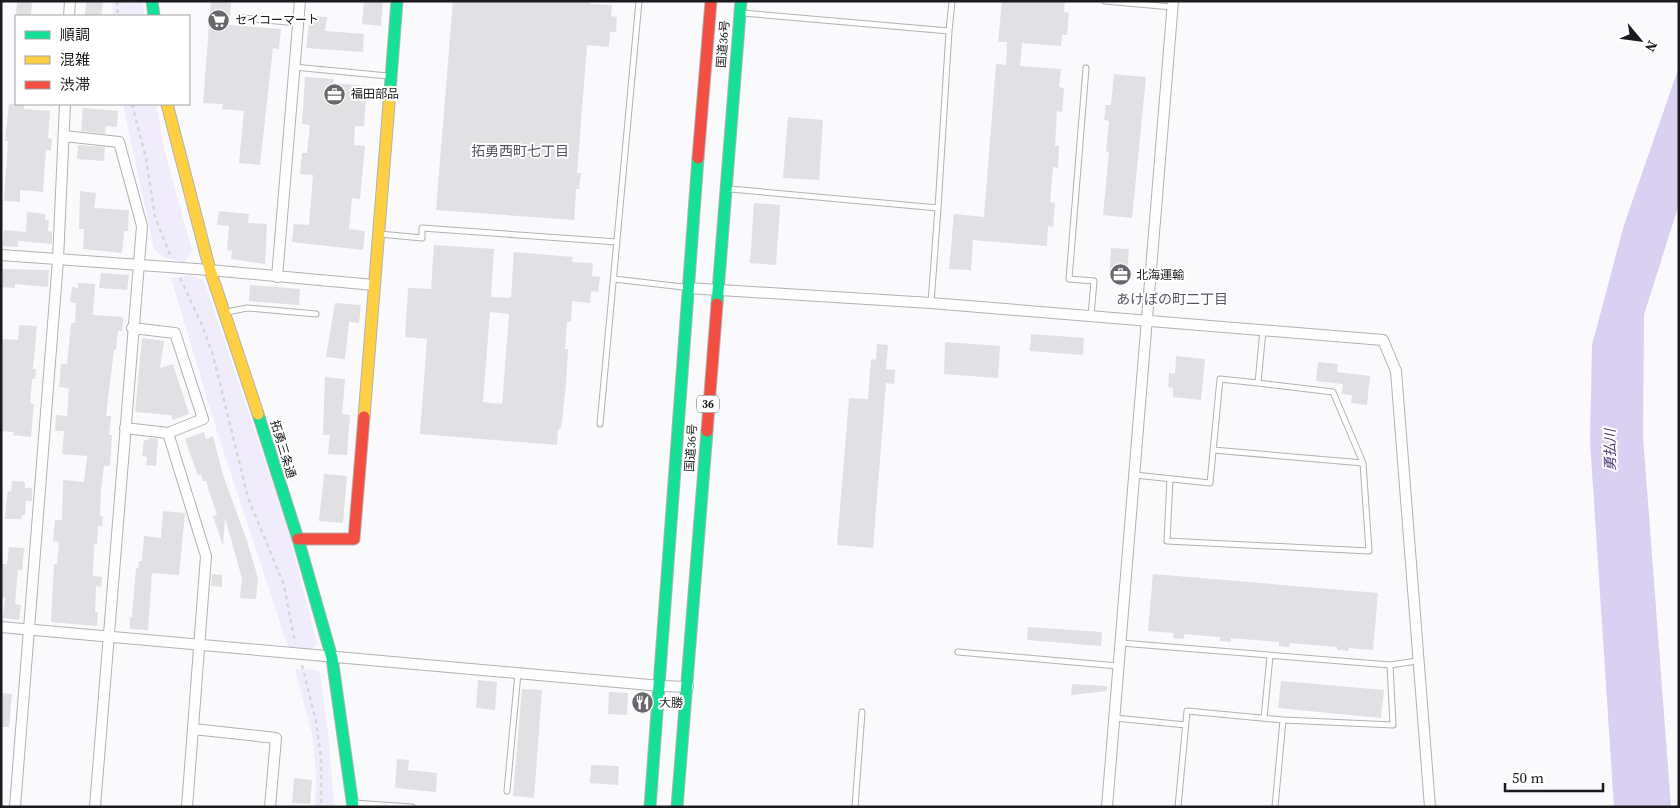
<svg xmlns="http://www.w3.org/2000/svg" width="1680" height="808" viewBox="0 0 1680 808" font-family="'Source Serif 4','Noto Sans JP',serif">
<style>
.green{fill:#f1ecfb}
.water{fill:#dad0f2}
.building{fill:#e1e0e3;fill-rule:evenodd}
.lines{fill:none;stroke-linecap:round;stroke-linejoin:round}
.lane-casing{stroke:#b2b2b4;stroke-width:7}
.street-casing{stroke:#b2b2b4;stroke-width:12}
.fast-casing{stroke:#b2b2b4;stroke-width:13}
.slow-casing{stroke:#b2b2b4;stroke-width:13}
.jam-casing{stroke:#b2b2b4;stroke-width:13}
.path{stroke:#d6d6d7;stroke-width:2.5;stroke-dasharray:4 4;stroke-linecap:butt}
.lane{stroke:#fefeff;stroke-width:5}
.street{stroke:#fefeff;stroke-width:10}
.fast{stroke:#16e098;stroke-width:11}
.slow{stroke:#ffcf43;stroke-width:11}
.jam{stroke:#f24e42;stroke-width:11}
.labels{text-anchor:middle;stroke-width:4;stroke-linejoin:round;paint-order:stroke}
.shield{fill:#fff;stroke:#5f5e61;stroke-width:1}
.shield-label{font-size:11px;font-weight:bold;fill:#1a191d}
.poi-label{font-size:12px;fill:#1a191d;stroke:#fff;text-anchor:start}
.street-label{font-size:12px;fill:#1a191d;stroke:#fff}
.neighbourhood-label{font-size:14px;fill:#585560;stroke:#fff}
.water-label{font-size:14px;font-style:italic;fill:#4c3771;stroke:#fff}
</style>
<rect width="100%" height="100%" fill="#faf9fc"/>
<path class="green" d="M113 1H143L144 16H113Z
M123 104H156L165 152 192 251 185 262 165 258 154 249Z
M192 275 204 281 287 526 317 644 310 650 288 647 216 428 171 278Z
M295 669 317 670 320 674 329 741 334 807H315L316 777 313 738Z"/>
<path class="water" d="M1679 67V204L1644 315 1643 436 1671 807H1614L1590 441 1592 345 1624 225Z"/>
<path class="building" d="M17 1H32L31 16H16Z
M86 1H103L101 16 85 15Z
M211 1 231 3 229 25 281 29 279 49 273 48 260 165 239 163 244 111 222 109 223 104 203 103Z
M364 1H383L381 26 362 24Z
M453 1H590V4L612 5 611 16 617 17 616 32H610L609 47 587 45 577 173H581L579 189H576L574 220 436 210Z
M1002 1H1065L1064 12 1069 13 1067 35H1062L1061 46 1022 43 1020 66 1061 69 1059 87 1064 88 1062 112 1057 111 1055 146H1059L1058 168 1053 167 1050 202 1055 203 1053 227 1048 226 1047 246 973 240 971 270 949 269 954 214 984 217 996 64 1006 65 1007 42H998Z
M310 16 327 17 325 31 364 34 363 52 306 48Z
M1114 74 1146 77 1132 218 1103 215 1109 152H1106L1109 121 1104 120 1106 105H1111Z
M305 77 334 79 333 83 367 86 364 126H355L354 145 365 146 360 199 352 198 349 229 365 231 363 250 292 242 294 224 309 225 313 175 300 174 302 153H307L310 125 302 124Z
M9 104H24V109L50 111 48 138 52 139 51 150H46L43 192 20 190V202L4 201 8 141H5Z
M83 108 118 111 117 127 106 126 105 134 81 131Z
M788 117 823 120 819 180 783 178Z
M78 145 105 147 104 161 77 159Z
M80 191 96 193 94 208 129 210 128 231H124L122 253 83 249 84 229H79Z
M754 203 780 205 776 265 750 263Z
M219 211 249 214 248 223 267 224 265 264 231 259 232 251 227 250 229 226 217 225Z
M27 212 45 214V220H49L48 231 52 232V244L18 241V247L3 246 4 230 26 232Z
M434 245 494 249 491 297 511 298 514 252 573 257 572 262 593 263 592 276 600 277 598 292 591 291 590 303 572 301 571 322H567L565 349H568L566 384 561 429H558L557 445 420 434 427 339 405 337 408 288 431 289ZM490 312 509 314 502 404 483 402Z
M1111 248 1129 249 1127 278 1109 277Z
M2 269 49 270 48 287 15 284V288L1 287Z
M101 273 129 275 127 290 99 288Z
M78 283 95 284 93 315 123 317 122 331H118L116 350H114L106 416H111L109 435H112L110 466H104L101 490 100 516H103L102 526H98L97 544H94L93 576 102 577 101 587 96 586 95 612H98L97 626 51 622 54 564H57L59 542 53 541 55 520H62L63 480 84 482 87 456 62 454 64 431H55L56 415 67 416 69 388 59 387 61 364H67L71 323H75L76 303 70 302 72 287 78 288Z
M250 285 300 289 299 305 249 301Z
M335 303 361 305 359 323 349 322 345 359 326 357Z
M19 325 37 326 33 369H36L35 379H32L30 403 34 404 31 437 13 435 14 432 1 431V339L18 340Z
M1031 334 1084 338 1083 355 1030 351Z
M142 338 164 341 160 368 173 364 189 414 173 420 171 415 135 412Z
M945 342 1000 346 998 378 944 374Z
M877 344 888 345 886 369 895 370 894 384 886 383 873 548 837 545 849 398 868 399 871 359 876 360Z
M1176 356 1205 359 1201 400 1173 397V388L1168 387 1169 373 1175 374Z
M1318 362 1338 364 1337 372 1370 376 1367 405 1351 403 1352 395 1342 394 1343 384 1316 381Z
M325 377 345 379 342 414 350 415 347 455 328 454 330 435H323Z
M204 432 206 439 213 436 223 475 247 541 258 578 256 599 240 598 242 578 225 518 223 546 213 516 217 515 206 481H203L201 474 198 476 185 439Z
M149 438 158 439 156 466 146 465 147 457 142 456 144 440H148Z
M324 474 347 476 343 523 319 521Z
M12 481 25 482V488H32V501H26L25 515H22L21 519H5L6 503 8 491 11 492Z
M163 511 185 513 179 575 152 573 148 630 130 629V617H132L136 568H138L139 561H142L144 536 161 538Z
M9 547 24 548 22 570H18L15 604 21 605 19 620 3 618 5 598H1V564H7Z
M212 574 222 575V587L211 586Z
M1153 574 1378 593 1373 650 1349 648 1348 651 1337 650V647L1290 643 1289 647 1279 646V642L1231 638V642L1220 641V637L1184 634V639L1173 638 1174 633 1148 631Z
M1028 627 1102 632 1101 646 1027 640Z
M478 680 497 682 495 710 476 708Z
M1281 681 1384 690 1381 718 1278 708Z
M1072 684 1107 686V691L1071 695Z
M522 689 542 690 534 798 513 796Z
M609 692 628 693 627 715 608 714Z
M1 693 12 694 9 727H1Z
M397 759 409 760 408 770 437 773 436 792 395 788Z
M591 765 619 766 618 785 590 783Z
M294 778 312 780 310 804 292 803Z"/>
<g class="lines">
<defs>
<path id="lane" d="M1105 1 1172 7
M743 13 949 31 938 208
M243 18 298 23
M949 31 952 1
M294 67 388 76
M1086 68 1069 279 1094 281 1091 316
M730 189 938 208 931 303
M380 234 422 238V228L617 242
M614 279 683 287
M227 312 247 308 316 314
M1258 383 1333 392 1363 463
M600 424 639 1
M1135 475 1210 483 1220 379 1258 383 1263 330
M1170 479 1167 541 1369 551 1363 463 1213 450
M1121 643 1390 665 1417 661
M958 652 1118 666
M1115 718 1186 725
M1264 718 1270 656
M1283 720 1393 725 1390 665
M507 791 518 673
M354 803 412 807
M855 807 862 712
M1178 807 1187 711 1283 720 1275 807"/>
<path id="street" d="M69 16 70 1
M64 136 119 142 142 226 95 807
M1 255 210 270 374 285
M277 277 300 1
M687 288 931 303 1383 340 1396 371 1430 807
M125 428 168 433 203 419 175 333 132 328
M168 433 206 556 187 807
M1 627 661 686 688 687
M193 729 276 738 270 807
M15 807 58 260 65 104
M1107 807 1173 1"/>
<path id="fast" d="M152 1 154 16
M390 91 397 1
M717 304 741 1
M258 414 298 539 332 658 353 807
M650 807 698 158
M677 807 707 431"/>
<path id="slow" d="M167 104 210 270 258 414
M364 417 390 91"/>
<path id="jam" d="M698 158 711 1
M707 431 717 304
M298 539H354L364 417"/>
</defs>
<use href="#lane" class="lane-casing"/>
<use href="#street" class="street-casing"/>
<use href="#fast" class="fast-casing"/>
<use href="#slow" class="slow-casing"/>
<use href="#jam" class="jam-casing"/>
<path class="path" d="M117 1 118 16
M132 104 146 158 155 217 171 257
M180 278 201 323 213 355 248 498 284 585 295 643
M302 665 316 721 321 758V807"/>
<use href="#lane" class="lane"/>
<use href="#street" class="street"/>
<use href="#fast" class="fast"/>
<use href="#slow" class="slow"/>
<use href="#jam" class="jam"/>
</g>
<defs>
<symbol id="supermarket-disc" viewBox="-11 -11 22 22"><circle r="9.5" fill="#68676b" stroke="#fff"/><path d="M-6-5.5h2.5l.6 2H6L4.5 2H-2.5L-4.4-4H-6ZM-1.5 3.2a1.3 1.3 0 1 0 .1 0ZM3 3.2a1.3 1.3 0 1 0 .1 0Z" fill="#fff"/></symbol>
<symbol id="office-disc" viewBox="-11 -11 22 22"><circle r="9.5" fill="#68676b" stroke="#fff"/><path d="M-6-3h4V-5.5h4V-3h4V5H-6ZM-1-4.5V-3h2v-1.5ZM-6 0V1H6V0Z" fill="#fff"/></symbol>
<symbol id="restaurant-disc" viewBox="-11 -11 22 22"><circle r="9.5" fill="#68676b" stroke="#fff"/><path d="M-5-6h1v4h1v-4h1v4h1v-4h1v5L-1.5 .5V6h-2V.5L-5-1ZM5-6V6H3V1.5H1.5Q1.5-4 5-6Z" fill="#fff"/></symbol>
</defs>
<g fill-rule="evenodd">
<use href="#supermarket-disc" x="206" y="8" width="25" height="25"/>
<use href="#office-disc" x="322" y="82" width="25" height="25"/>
<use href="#office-disc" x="1108" y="262" width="25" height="25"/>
<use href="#restaurant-disc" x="630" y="690" width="25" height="25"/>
</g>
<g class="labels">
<rect class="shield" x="697" y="395.5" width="22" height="17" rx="4"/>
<g class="shield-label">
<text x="708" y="408">36</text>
</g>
<g class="poi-label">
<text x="235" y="24">セイコーマート</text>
<text x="351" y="98">福田部品</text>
<text x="1136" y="279">北海運輸</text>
<text x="659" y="707">大勝</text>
</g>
<g class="street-label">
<text transform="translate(723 44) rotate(-85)" y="4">国道36号</text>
<text transform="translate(691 448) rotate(-86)" y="4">国道36号</text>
<text transform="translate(283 449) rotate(73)" y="4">拓勇三条通</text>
</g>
<g class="neighbourhood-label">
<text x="520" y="156">拓勇西町七丁目</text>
<text x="1172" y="304">あけぼの町二丁目</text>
</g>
<g class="water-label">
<text transform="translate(1610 450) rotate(-91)" y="5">勇払川</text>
</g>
</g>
<rect width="1680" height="808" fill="none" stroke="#1a191d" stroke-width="5"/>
<rect x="15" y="15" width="175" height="90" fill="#ffffff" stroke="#a3a3a5"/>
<rect x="25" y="31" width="25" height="8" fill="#16e098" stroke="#a3a3a5"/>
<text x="60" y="40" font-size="15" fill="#1a191d">順調</text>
<rect x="25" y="56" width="25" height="8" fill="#ffcf43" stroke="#a3a3a5"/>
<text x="60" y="65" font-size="15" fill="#1a191d">混雑</text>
<rect x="25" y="81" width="25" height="8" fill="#f24e42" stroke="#a3a3a5"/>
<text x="60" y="90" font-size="15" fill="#1a191d">渋滞</text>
<g transform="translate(1640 40) rotate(119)" stroke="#ffffff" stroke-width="4" paint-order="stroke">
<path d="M0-4L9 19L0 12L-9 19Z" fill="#1a191d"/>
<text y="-8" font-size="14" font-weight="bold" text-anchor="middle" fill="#1a191d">N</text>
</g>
<path d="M1505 783v8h98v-8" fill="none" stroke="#1a191d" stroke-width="2.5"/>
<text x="1512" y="783" font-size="15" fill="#1a191d" stroke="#ffffff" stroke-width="4" paint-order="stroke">50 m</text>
</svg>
